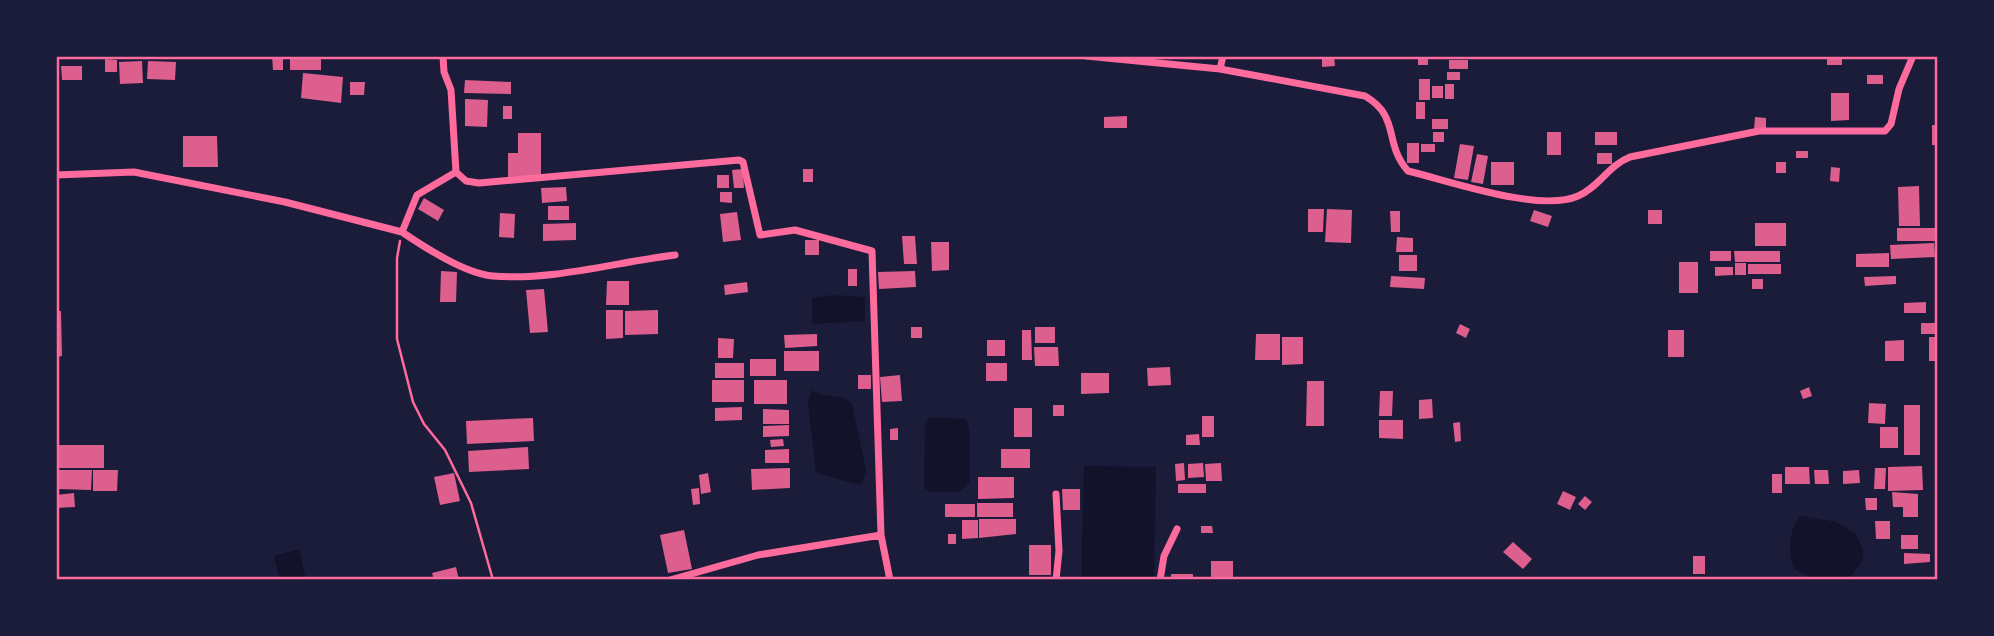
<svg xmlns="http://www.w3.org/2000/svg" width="1994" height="636" viewBox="0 0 1994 636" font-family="'DM Sans',sans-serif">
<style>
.water{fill:#12122b}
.building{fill:#dd5f8e}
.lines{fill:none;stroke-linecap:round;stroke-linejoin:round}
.path{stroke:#ff6b9d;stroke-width:2.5}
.minor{stroke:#ff6b9d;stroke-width:7}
.neatline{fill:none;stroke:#ff6b9d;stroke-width:2.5}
</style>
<rect width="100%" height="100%" fill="#1b1b3a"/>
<path class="water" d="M832 295 865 297V321L812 324V298Z
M812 390C826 399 840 393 852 403L866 471 861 485 816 473 808 402Z
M930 417 966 419 969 429 970 482 959 492H930L924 487 925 425Z
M1084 466 1156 467 1154 580H1081Z
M1800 516 1836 522 1856 534 1863 550V560L1848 580 1811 578 1794 569C1788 548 1788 534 1800 516Z
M299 549 306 580H280L274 556Z"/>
<path class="building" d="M272 56H283V70H273Z
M290 56H321V70H290Z
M1322 56H1334L1335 66 1322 67Z
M1418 56H1428V65H1418Z
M1827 57H1842V65H1827Z
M105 59 117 60V72H105Z
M1449 60H1468V69H1449Z
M142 61 143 83 120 84 119 62Z
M148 61 176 62 175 80 147 79Z
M61 66H82V80H62Z
M1447 72H1460V80H1447Z
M303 73 343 77 341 103 301 98Z
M1867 75H1883V84H1867Z
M1419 79H1430V100H1419Z
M465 80 511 82V94L464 93Z
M350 82H365L364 95H350Z
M1445 84H1454V99H1445Z
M1432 86H1443V98H1432Z
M1831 93H1849V120L1831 121Z
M465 99 488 100 487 127 465 126Z
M1416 102H1425V119H1416Z
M503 106H512V119H503Z
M1127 116V128H1104V117Z
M1755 117 1766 118V130H1754Z
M1432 119H1448V129H1432Z
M1932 125H1938V145H1932Z
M1433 132H1444V142H1433Z
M1547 132H1561V155H1547Z
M1595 132H1617V145H1595Z
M518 133H541V179H508V153H518Z
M183 136H217L218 167H183Z
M1407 143H1419V163H1407Z
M1421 144H1435V152H1421Z
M1460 144 1474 146 1468 180 1454 178Z
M1796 151H1808V158H1796Z
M1597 153H1612V164H1597Z
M1477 154 1488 156 1483 184 1471 182Z
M1491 162H1514V185H1491Z
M1776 162H1786V173H1776Z
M1831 167 1840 168 1839 182 1830 181Z
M743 169 744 188H734L732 170Z
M803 169H813V182H803Z
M717 175H729V188H717Z
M1919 186 1920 226H1899L1898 187Z
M566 187 567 201 542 203 541 188Z
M720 192H732V203L720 202Z
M424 198 444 210 438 221 418 209Z
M548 206H569V220H548Z
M1308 209H1324L1323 232H1308Z
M1327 209 1352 210 1351 243 1325 242Z
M1534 210 1552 216 1548 227 1530 221Z
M1648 210H1662V224H1648Z
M1390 211H1400V232H1391Z
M737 212 741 240 723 242 720 214Z
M500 213 515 214 514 238 499 237Z
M576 223V240L543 241V224Z
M1755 223H1786V246H1755Z
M1897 228H1936V241H1897Z
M902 236H915L917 264H904Z
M1397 237 1413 238V252H1396Z
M805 240H819V255H805Z
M931 242H949V270L932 271Z
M1934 243 1935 257 1891 259 1890 245Z
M1710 251H1731V261H1710Z
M1734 251H1780V262H1735Z
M1889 253V267H1856V254Z
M1399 255H1417V271H1399Z
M1679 262H1698V293H1679Z
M1735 263H1746V275H1735Z
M1748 264H1781V274H1748Z
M1715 267H1733V275L1715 276Z
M848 269H857V286H848Z
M441 271 457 272 456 302H440Z
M915 271 916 287 879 289 878 272Z
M1391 276 1425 278 1424 289 1390 287Z
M1896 276V284L1865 286 1864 277Z
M1752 279H1763V289H1752Z
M607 281H629V305H606Z
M747 282 748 292 725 295 724 285Z
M544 289 548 332 530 333 526 290Z
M1926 302V313H1904V303Z
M606 310H623V338L606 339Z
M658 310V334L625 335V311Z
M56 311H61L62 356 56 357Z
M1921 323H1938V334H1921Z
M1460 324 1470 329 1466 338 1456 333Z
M911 327H922V338H911Z
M1035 327H1055V343H1035Z
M1022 330H1031L1032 360H1022Z
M1668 330H1684V357H1668Z
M817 334V346L785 348 784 335Z
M1256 334H1280V360H1255Z
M1282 337H1303V364L1282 365Z
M1929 337H1938V361H1929Z
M718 338 734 339 733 358H718Z
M987 340H1005V356H987Z
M1904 340V361H1885V341Z
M1034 347H1058L1059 366H1035Z
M784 351H819V371H784Z
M750 359H776V376H750Z
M715 363H744V378H715Z
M986 363H1007V381H986Z
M1170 367 1171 385 1148 386 1147 368Z
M1081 373H1109V393L1081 394Z
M858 375H871V389H858Z
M900 375 902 401 882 402 880 377Z
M712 380H744V402H712Z
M754 380H787V404H754Z
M1307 381H1324V426H1306Z
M1809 387 1812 396 1803 399 1800 391Z
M1380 391H1393L1392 416H1379Z
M1432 399 1433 418 1419 419V400Z
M1869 403 1886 404 1885 424 1868 423Z
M1053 405H1064V416H1053Z
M1904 405H1920V455H1904Z
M742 407V420L715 421V408Z
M1014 408H1032V437H1014Z
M763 409 789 410V424H763Z
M1202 416H1214V437H1202Z
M533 418 534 441 467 444 466 421Z
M1379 420H1403V439L1379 438Z
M1460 422 1461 441 1455 442 1453 423Z
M789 425V436L763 437V426Z
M1880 427H1898V448H1880Z
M898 428V440H890V429Z
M1199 434 1200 445H1186V435Z
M783 439 784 446 771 447 770 440Z
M56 445H104V468H56Z
M528 447 529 469 469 472 468 451Z
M789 449V463H765V450Z
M1001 449H1030V468H1001Z
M1184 463 1185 480 1176 481 1175 464Z
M1203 463 1204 477 1188 478V464Z
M1221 463 1222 481H1206L1205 464Z
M1922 466 1923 490 1888 491V467Z
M1785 467H1809L1810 484H1785Z
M790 468V488L752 490 751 469Z
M1875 468H1886L1885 489H1874Z
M57 470H92L91 490 57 489Z
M93 470H118L117 491H93Z
M1814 470H1828L1829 484H1815Z
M1859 470 1860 483 1843 484V471Z
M454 473 460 501 440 505 434 477Z
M708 473 711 492 701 494 699 475Z
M1772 474H1782V493H1772Z
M978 477H1014V498L978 499Z
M1178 484H1206V493H1178Z
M699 488 700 504 693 505 691 489Z
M1062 489H1080V510H1063Z
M1563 491 1576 497 1570 510 1557 504Z
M1892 492 1918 494V517H1903V507H1893Z
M74 493 75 507 56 508V495Z
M1585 496 1592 502 1585 510 1578 504Z
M1865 498H1877V510H1866Z
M977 503H1013V517H977Z
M945 504H975V517H945Z
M979 519H1016V534L979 538Z
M962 520H978V538L962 539Z
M1875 521H1890V539H1876Z
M1201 526H1212L1213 533H1201Z
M684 530 692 569 668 573 660 535Z
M948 534H956V544H948Z
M1901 535H1918V549H1901Z
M1513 542 1532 559 1523 569 1503 552Z
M1029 545H1051V575H1029Z
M1904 553 1930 554V562L1904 564Z
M1693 556H1705V574H1693Z
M1211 561H1233V580H1211Z
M456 567 459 580H434L432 573Z
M1171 574H1193V580H1171Z"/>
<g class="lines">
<path class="path" d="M400 241 397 258V339L413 402 424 424 445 450 471 503 493 580"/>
<path class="minor" d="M443 56 444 72 451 90 456 172
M1086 56 1220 69 1365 96C1401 117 1383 143 1408 171 1450 181 1540 213 1578 196 1598 188 1609 165 1630 157L1759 131H1885L1891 124 1899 89 1913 56
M1220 69 1223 56
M56 175 134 172 285 202 402 232 417 195 456 172 466 181 479 183 739 160 743 162 760 235 795 230 872 251 881 535
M402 232C424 247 466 274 493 276 553 281 616 262 675 255
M1056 494 1059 551 1056 580
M670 580 758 555 881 535 890 580
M1160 580 1164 556 1177 529"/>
</g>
<rect width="1994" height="636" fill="none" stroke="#1b1b3a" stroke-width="116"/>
<rect x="58" y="58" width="1878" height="520" class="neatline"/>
</svg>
